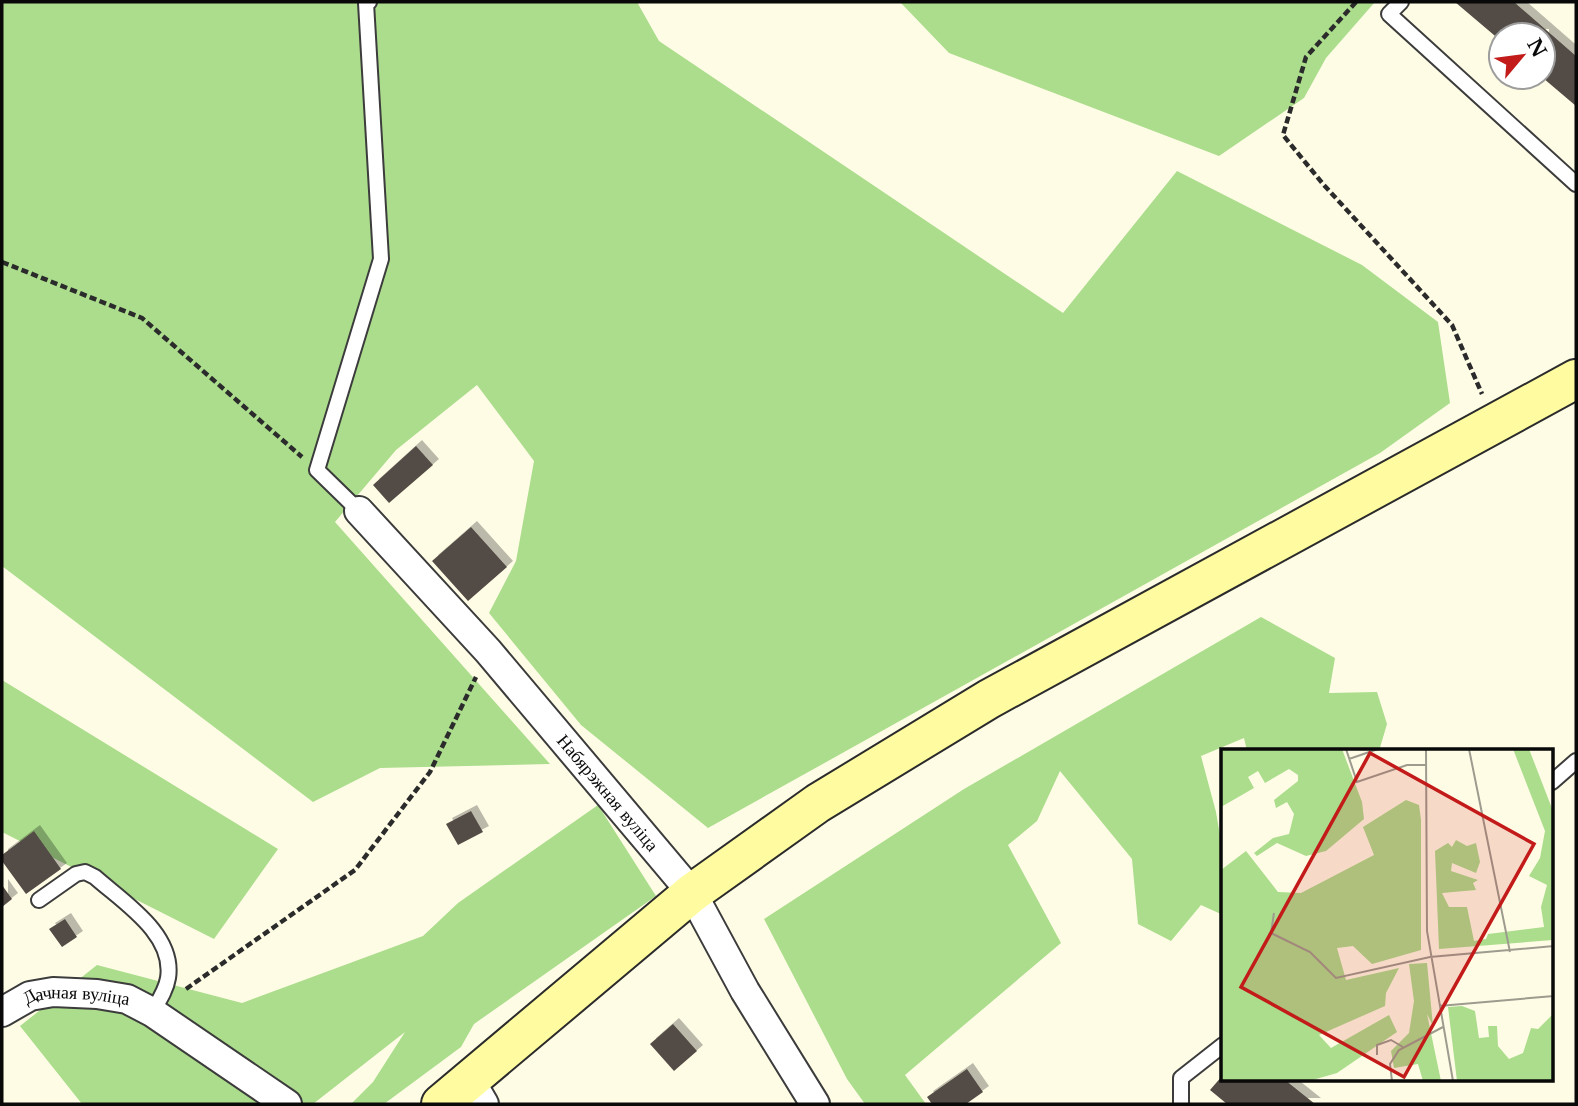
<svg xmlns="http://www.w3.org/2000/svg" width="1578" height="1106" viewBox="0 0 1578 1106" font-family="'Libre Baskerville',serif">
<style>
.forest{fill:#abdd8c}
.building{fill:#534b45;filter:url(#shadow)}
.lines{fill:none;stroke-linecap:round;stroke-linejoin:round}
.lane-casing{stroke:#3c3c3c;stroke-width:18}
.street-casing{stroke:#3c3c3c;stroke-width:32}
.secondary-casing{stroke:#2b2b2b;stroke-width:42}
.path{stroke:#2b2b2b;stroke-width:4.5;stroke-dasharray:7 3.5;stroke-linecap:butt}
.lane{stroke:#fff;stroke-width:14}
.street{stroke:#fff;stroke-width:28}
.secondary{stroke:#fffba1;stroke-width:38}
.labels{text-anchor:middle;stroke-width:7;stroke-linejoin:round;paint-order:stroke}
.street-label{font-size:18px;fill:#090909;stroke:#fff}
.inset-road{fill:none;stroke:#9d9b8e;stroke-width:2}
.view{fill:#c21b19;fill-opacity:0.15;stroke:#c21b19;stroke-width:3.5}
.inset-edge{fill:none;stroke:#090909;stroke-width:3.5}
</style>
<defs>
<filter id="shadow"><feDropShadow dx="6" dy="-6" stdDeviation="0" flood-color="#0004"/></filter>
</defs>
<rect width="100%" height="100%" fill="#fffce6"/>
<path class="forest" d="M2 2H637L659 41 1063 313 1177 171 1362 265 1438 322 1450 403 1380 453 708 828 581 725 489 613 516 561 534 461 477 385 396 450 335 522 550 764 380 768 313 802 2 566Z
M900 2H1375L1326 58 1304 98 1219 156 949 53Z
M1261 617 1335 658 1329 693 1377 692 1387 724 1379 751H1247L1244 738 1201 756 1216 812 1223 853V915L1201 905 1171 941 1138 924 1132 859 1060 771 1037 821 1008 845 1061 943 905 1075 926 1104H865L847 1079 764 919 964 789Z
M2 680 278 849 214 939 2 832Z
M598 805 656 896 474 1024 461 1047 384 1104H351L373 1082 405 1032 313 1104H82L20 1026 97 965 242 1003 423 936 458 903Z"/>
<path class="building" d="M1455 2H1514L1576 56V106L1543 78V35H1501V41Z
M416 446 433 465 389 503 373 485Z
M471 527 507 567 468 601 432 561Z
M471 811 483 832 458 845 446 824Z
M34 831 61 869 26 894 2 861V855Z
M2 885 12 899 2 907Z
M65 919 77 937 62 947 49 929Z
M673 1024 697 1051 674 1071 650 1044Z
M967 1069 983 1092 966 1104H932L927 1097Z
M1223 1075V1080H1285L1315 1104H1227L1210 1090Z"/>
<g class="lines">
<defs>
<path id="lane" d="M1401 2 1389 14 1576 184
M359 511 317 470 381 259 366 3 369 2
M1552 782 1576 761
M39 900 76 874 85 872 95 877C123 902 175 934 168 978 166 991 158 1002 152 1012
M1181 1104V1078L1223 1045"/>
<g id="street">
<path id="s1" d="M359 511 488 651 692 893 745 991 815 1104"/>
<path id="s2" d="M2 1012 30 996 53 992 97 994 127 999 152 1012 287 1104"/>
<path d="M470 1080 484 1104"/>
</g>
<path id="secondary" d="M441 1104 692 893 818 803 989 699 1576 379"/>
</defs>
<use href="#lane" class="lane-casing"/>
<use href="#street" class="street-casing"/>
<use href="#secondary" class="secondary-casing"/>
<path class="path" d="M1356 2 1306 57 1283 135 1323 184 1452 325 1482 394
M2 262 142 318 302 457
M186 989 355 870 430 772 476 677"/>
<use href="#lane" class="lane"/>
<use href="#street" class="street"/>
<use href="#secondary" class="secondary"/>
</g>
<g class="labels">
<g class="street-label">
<text dy="6" stroke="none"><textPath href="#s1" startOffset="376">Набярэжная вуліца</textPath></text>
<text dy="6" stroke="none"><textPath href="#s2" startOffset="79">Дачная вуліца</textPath></text>
</g>
</g>
<g transform="translate(1221 749)">
<rect width="332" height="332" fill="#fffce6"/>
<path d="M0 0H121L141 53 143 70 105 102 85 107 56 94 36 107 33 104 52 89 68 85 73 65 66 53 55 59 53 51 77 32V26L68 20 44 34 37 22 27 28 33 39 0 58ZM292 0H308L332 62V191L218 200 214 102 227 94 231 98 235 91 246 97 255 94 259 113 255 124 231 114 230 122 257 131 252 134 255 141 221 144 228 158H246L253 192 265 190 267 185 323 178 320 158 326 136 308 127 319 109 324 82ZM185 51 198 56 200 71V201L151 215 132 197 116 199 125 231 178 219 165 244 164 257 98 286 110 299 168 266 176 283 116 324 88 332H0V121L25 102 57 143 80 144 153 106 142 78ZM206 214 212 277 206 265 220 332H202L197 315 173 319 170 302 188 284 193 252 188 215ZM241 257 254 262 258 289 268 288 267 277H276L277 297 288 310 302 304 310 279 317 280 332 265V332H236L227 258Z" fill="#abdd8c"/>
<path class="inset-road" d="M125 0 136 33 186 16H205M205 0 206 182 232 332M248 0 289 203M128 10 157 0M53 164 50 184 89 203 115 229 209 208 333 197M218 257 333 247M156 306V296L170 291 182 298M171 332 169 315 178 301 222 278"/>
<path class="view" d="M149 4 313 95 183 328 20 238Z"/>
<rect width="332" height="332" class="inset-edge"/>
</g>
<rect width="1578" height="1106" fill="none" stroke="#090909" stroke-width="7"/>
<g transform="translate(1522 56) rotate(61)"><circle r="33" fill="#ffffff" stroke="#9d9d9d" stroke-width="2"/>
<path d="M0-5L12 26L0 18L-12 26Z" fill="#c21b19"/>
<text y="-10" font-size="19" font-weight="bold" text-anchor="middle" fill="#090909">N</text>
</g>
</svg>
